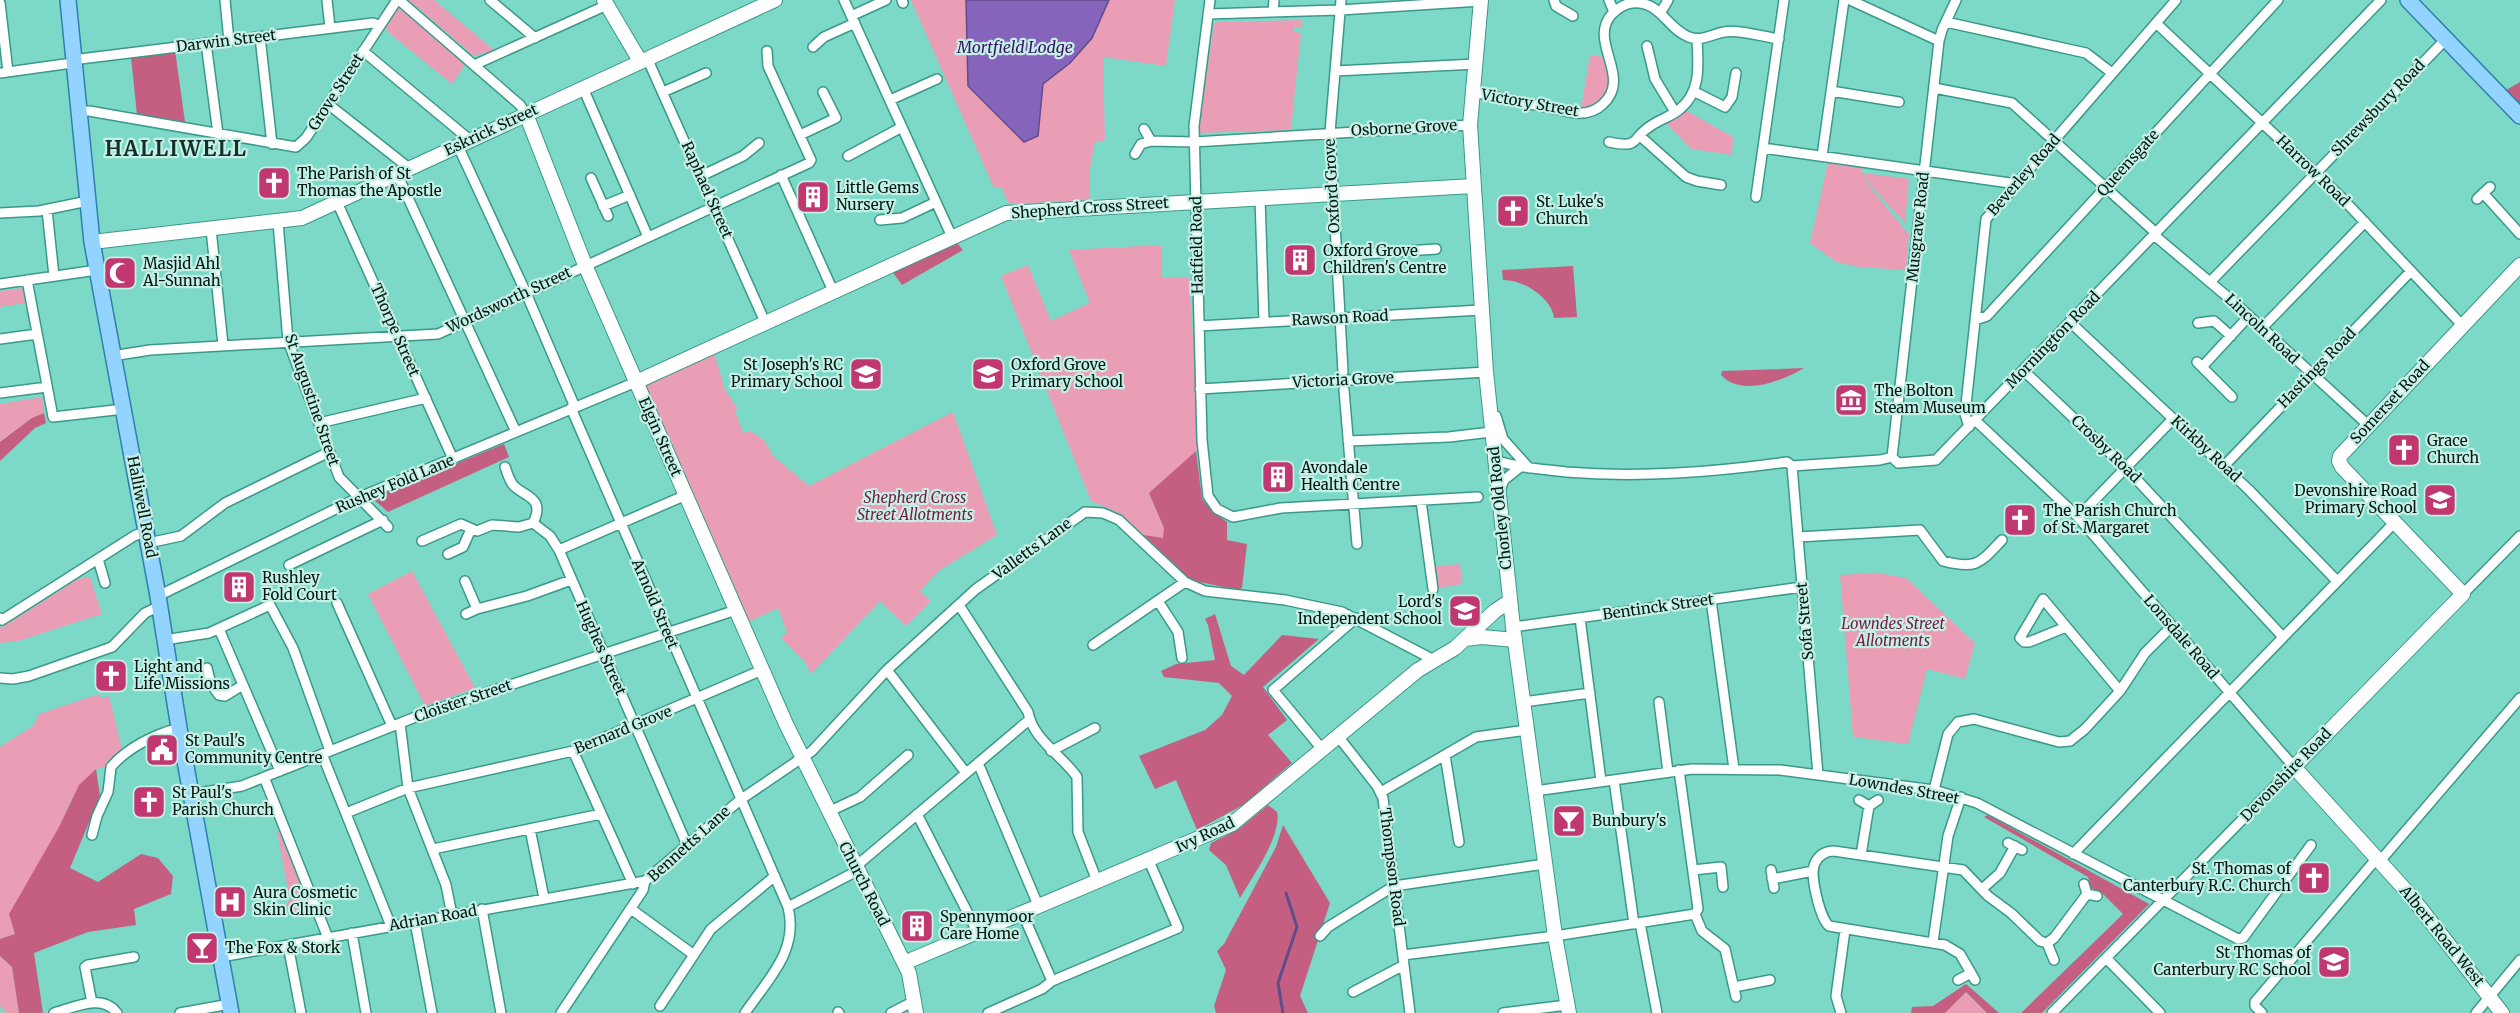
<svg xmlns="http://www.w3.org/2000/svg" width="2520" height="1013" viewBox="0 0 2520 1013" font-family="Merriweather,serif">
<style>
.green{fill:#ea9eb5}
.forest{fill:#c55f81}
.water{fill:#8664bc;stroke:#5e4d89;stroke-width:1.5}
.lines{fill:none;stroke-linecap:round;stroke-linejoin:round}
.stream{stroke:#5e4d89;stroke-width:3}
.street-casing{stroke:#3a998a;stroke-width:12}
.secondary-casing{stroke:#3a998a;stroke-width:16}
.primary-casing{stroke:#2f80ac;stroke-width:18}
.street{stroke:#fff;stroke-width:9}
.secondary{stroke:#fff;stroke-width:14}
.primary{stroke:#92d4ff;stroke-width:15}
.labels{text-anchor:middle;stroke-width:4.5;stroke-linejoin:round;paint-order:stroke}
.street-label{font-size:15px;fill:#001713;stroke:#c5f0e6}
.poi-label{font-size:15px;fill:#001713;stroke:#c5f0e6;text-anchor:start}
.park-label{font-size:15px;font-style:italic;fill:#771940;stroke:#c5f0e6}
.water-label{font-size:16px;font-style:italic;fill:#3a1365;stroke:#c5f0e6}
.district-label{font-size:21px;font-weight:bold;letter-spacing:1.5px;fill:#122f2a;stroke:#c5f0e6}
</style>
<rect width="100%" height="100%" fill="#7cd8c7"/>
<path class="green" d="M409 0H434L494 50 474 56Z
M911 0H966L968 86 1038 136 1043 84 1070 63 1092 38 1107 0H1175L1166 66 1103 57 1105 139 1102 142 1095 141 1090 169V200L1009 204 1001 187 994 188Z
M403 4 466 63 452 84 388 32 382 22 392 7Z
M1301 20 1302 27H1294V32L1301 33 1291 130 1198 133 1214 24 1218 22Z
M1590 55 1610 58 1614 85 1602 105 1580 114Z
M1685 110 1733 137 1732 155 1691 149 1662 119Z
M1828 163 1861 168 1869 186 1909 235 1906 270 1859 267 1836 262 1810 243Z
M1864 173 1909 179 1905 223 1870 185Z
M1161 245 1162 277H1189L1200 448 1149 493 1164 528 1163 538 1144 535 1140 540 1119 520 1123 515 1091 501 1001 276 1028 265 1051 321 1090 303 1069 250Z
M22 288 25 303 0 307V291Z
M712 346 725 390 738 409 735 411 743 433 750 431 764 440 773 456 809 486 953 412 997 535 940 570 920 591 931 601 906 626 880 601 811 674 805 662 781 638 787 632 778 608 746 623 636 382Z
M42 397 44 413 32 418 0 442V404Z
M1460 564 1462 584 1433 589 1430 567Z
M412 571 475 688 425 706 368 594Z
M1878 573 1906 578 1975 643 1965 679 1927 669 1908 744 1853 737 1840 575Z
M90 577 102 614 18 641 0 643V626L1 628 78 579Z
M99 694 101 699 109 696 123 754 108 760 106 767 96 769 72 798 15 934 0 939V747L33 726 39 714Z
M279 830 304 893 289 895 277 832Z
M305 896 310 908 284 913 282 911 290 899Z
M0 956 12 967 19 1013H7L0 1006Z
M1966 992 1987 1013H1945Z"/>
<path class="forest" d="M175 50 185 122 137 115 131 57Z
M2520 82V105L2506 90Z
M952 237 963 250 902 285 888 266Z
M1573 266 1577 317 1554 318C1552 298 1522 279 1503 280L1502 270Z
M1804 368C1782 381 1741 397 1721 375L1722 371Z
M44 413 46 423 35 428 0 461V442L32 418Z
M504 444 509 457 388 512 372 498Z
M1196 451 1202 499 1212 511 1227 522V540L1247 544 1242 588 1238 590 1190 580 1144 535 1163 538 1164 528 1149 493Z
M1215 614 1231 666 1244 675 1282 635 1319 639 1263 687 1287 720 1268 735 1292 763 1243 805 1197 830 1176 780 1155 789 1139 756 1205 730 1222 715 1232 696 1219 683 1164 677 1161 671 1176 664 1215 660 1208 625 1205 619Z
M96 769 100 796 70 868 98 882 141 854 158 858 173 876 171 894 134 909 136 925 88 932 34 953 43 1013H19L12 967 0 956V939L15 934 9 914 59 827 79 785Z
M1268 805 1277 812C1282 836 1252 877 1240 898L1226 865 1209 850 1211 843 1239 829Z
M1988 815 2149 904 2042 1013H2021L2123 914 2101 892 2091 888 2088 877 1984 817Z
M1283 825 1330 903 1300 996 1308 1013H1216L1214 1006 1226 970 1217 951 1224 944 1276 847Z
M1966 984 1999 1013H1987L1966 992 1945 1013H1911L1912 1007 1933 1006Z"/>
<path class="water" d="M966 0H1109L1092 38 1070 63 1043 84 1038 136 1024 142 968 86Z"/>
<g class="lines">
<path class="stream" d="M1283 1013 1278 983 1297 927 1286 893"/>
<defs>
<path id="street" d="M225 0 229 41
M327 0 330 28
M399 0 520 105 526 114
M490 0 535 38
M844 0 952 237
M902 0 903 3
M1210 0 1194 126 1202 440 1208 496 1217 509 1233 517 1281 508 1478 497
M1341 0 1330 132 1343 372
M1554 0 1556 6 1573 16
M1609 0 1614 12
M1850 0 1939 41
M0 3 8 72
M1273 12 1274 0
M1661 12 1668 0
M1208 14 1340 10 1481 1
M851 16 886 0
M1946 22 2086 53 2112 73
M2156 23 2341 197 2463 326
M260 37 272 144
M206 43 218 134
M1647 46 1655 79 1675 112
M813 47 824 37 855 23
M363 51 470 140
M647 58 765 322
M72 60 373 23 380 26
M474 65 607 5
M1335 71 1476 64
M0 73 72 63
M583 88 648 237
M1934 88 2012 103 2156 233
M1693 91 1725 107 1732 97 1736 73
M1831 91 1899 102
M663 92 706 73
M1473 92 1574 113C1585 114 1595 112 1603 104 1633 77 1587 41 1612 14 1617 9 1625 4 1632 3 1660 0 1667 29 1689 37 1701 42 1712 34 1724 32 1738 29 1764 37 1779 39
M890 100 937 79
M328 104 409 168
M78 111H89L296 147 306 138 397 0
M1144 129 1151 141
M800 135 836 118 823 92
M1640 136 1686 177 1697 181 1721 185
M1609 142C1642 149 1630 138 1652 125 1661 119 1672 116 1680 109 1702 91 1698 63 1697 39
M458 146 526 293 575 407
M1763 148 2017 184
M1135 154 1141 144 1151 141 1194 142 1470 125
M848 156 902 127
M1822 156 1844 0
M397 174 516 432
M781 175 833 291
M701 176 743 156 759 143
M591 178 608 216
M2483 193 2520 234
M1756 197 1784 0
M1260 198 1264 322
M2477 199 2490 187
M337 202 453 459
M603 206 630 195
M47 210 54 276
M0 213 39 211 88 201
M880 220 902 218 936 202
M278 222 288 341 339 477 388 527
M211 229 223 345
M2154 235 2236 304 2368 425
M1336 256 1436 249
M27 280 53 417 124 409
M2211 281 2446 39
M0 284 97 270
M1975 320 1987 316 2278 0
M2070 322 2249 490 2337 581
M2198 323 2214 321 2231 336
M1199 326 1481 310
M2262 328 2365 222
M0 339 37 334
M112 356 150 350 438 334 809 163 811 160 768 66 767 51
M2197 362 2232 397
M2202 367 2249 316
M2023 370 2126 468 2283 637
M1200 389 1486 372 1487 376
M1344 390 1357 544
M0 393 47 387
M571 408 788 907C799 951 768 979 745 1013
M1496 416 1503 439 1529 468
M1975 420 2078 517 2294 767 2052 1013
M319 423 426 398
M1969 427 1965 414 1986 219 2176 0
M1348 441 1449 437 1491 432
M1892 457 1939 41 1942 30 1956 0
M1494 460C1518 468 1541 469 1566 472 1640 478 1713 472 1787 462L1792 466 1880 460 1892 457 1898 463 1936 460 2381 0
M1792 466 1818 775
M2224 466 2411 271
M505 467C507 472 509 480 513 485 524 497 546 497 533 523
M1500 490 1504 480 1519 468
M1421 501 1433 589
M2078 517 2173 419
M1798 537 1920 530 1943 561C1977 570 1980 563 2002 540
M422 541 461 524 477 531 492 525 519 527 533 523 550 536 559 550 687 845
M148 543 181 536 225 503 329 452
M559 550 686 495
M448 554 463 547 471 529
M98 559 105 583
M289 565 383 520
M465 581 477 609
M2463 594 2520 536
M158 596 360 497 636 382
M1711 600 1734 769
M1158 601 1178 632 1182 658
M337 603 392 726
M959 605 1028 712C1033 740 1062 755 1077 777L1078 832 1097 881
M466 614 477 609 527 596 571 580
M0 618 2 620 134 536 146 531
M1580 618 1601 781
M1513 627 1802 587
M2066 627 2029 642H2024L2020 638 2043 599 2120 691
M219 629 280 771
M164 640 209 633 270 605 293 648 330 751
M1093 645 1185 582
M207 668 211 684 219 695 225 696 243 685
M887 670 966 773
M0 678 13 679 29 676 112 647 145 613 160 606
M1523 702 1590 693
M1659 702 1668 772
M400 723 408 788 446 885 452 915
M1337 735 1377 786 1383 798 1410 1013
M1322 749 1273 690 1356 618
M573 751 633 884
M1051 751 1095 728
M322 754 391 926
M1445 755 1459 842
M978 763 1038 905
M1679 770 1698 909 1695 914
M264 777 328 938
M1614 780 1634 924
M1934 790 1948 734 1958 722 1974 719 2059 742 2070 741 2085 729 2120 691 2145 653 2172 626
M1535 791 1692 769 1780 770 1934 790 1977 803 2238 939 2243 938 2311 845
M1381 792 1476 737 1527 730
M192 794 242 786 423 714 736 610
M1859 800 1869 806 1878 800
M828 812 860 797 908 755
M346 813 408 788 573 751 762 670
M917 814 977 931
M530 829 544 898
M92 835 97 816 108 792 111 767C127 748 155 734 179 728
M2008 843 2022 850
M433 849 601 814
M2073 854 2395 522
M1861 855 1869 806
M2380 861 2520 698
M855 867 1029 720
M1693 870 1721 867 1723 887
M1771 870 1774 888
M1772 879 1813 871
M2084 884 2087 894 2097 896
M1982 889 2000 873 2015 846
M788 907 857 871
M482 909 501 1013
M631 909 694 955
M1022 912 1052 981
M1695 914 1702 931 1725 949 1736 997
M415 922 432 1013
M1640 923 1657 1013
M352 933 366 1013
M1320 936 1328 927 1394 886 1545 864
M1933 942 1948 836 1961 797
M2047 943 2054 938 2087 894
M288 945 301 1013
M1403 955 1555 936 1695 914
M221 957 645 881
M2106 958 2160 1013
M1958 980 1971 973
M1975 980 1960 954 1945 945 1829 926C1820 918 1809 874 1815 863 1819 855 1826 851 1834 851L1963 870 1988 896 2011 913 2040 941 2047 943 2054 960
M1734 987 1770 980
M1353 992 1404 965
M92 1003 85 967 88 965 134 957
M660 1006 711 929 775 876
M838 1012 839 1013
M54 1013C75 1007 102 993 117 1013
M180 1013 230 1004
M561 1013 643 890 645 881 740 800 812 751 887 670 976 589 1085 512 1103 513 1119 520 1185 582 1205 591 1285 600 1342 612 1434 660
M891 1013 914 1001
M988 1013 1042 989 1052 981 1178 928 1149 861
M1503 1013 1567 1005
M1841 1013 1836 996 1845 930
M2262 1013 2255 1006V1002L2377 858
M2476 1013 2520 960"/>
<path id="secondary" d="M604 0 640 61
M1481 0 1470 125 1486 372 1513 627 1555 936 1569 1013
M526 114 585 265 786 724 909 973 916 1013
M92 242 302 218 775 0
M636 382 1006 213 1473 186
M1465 639 1482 637 1515 640
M904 963 1232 824 1418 670 1455 648 1495 611 1510 601
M2502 1013 2410 895 2294 767 2463 594 2342 467 2339 461 2340 456 2520 265"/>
<path id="primary" d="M68 0 92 242 158 596 179 728 231 1013
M2408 0 2520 116"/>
</defs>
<use href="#street" class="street-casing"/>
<use href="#secondary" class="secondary-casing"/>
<use href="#primary" class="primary-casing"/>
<use href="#street" class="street"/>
<use href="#secondary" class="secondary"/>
<use href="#primary" class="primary"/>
</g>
<defs>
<symbol id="church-square" viewBox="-11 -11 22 22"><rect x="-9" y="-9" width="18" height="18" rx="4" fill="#c1376f" stroke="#c5f0e6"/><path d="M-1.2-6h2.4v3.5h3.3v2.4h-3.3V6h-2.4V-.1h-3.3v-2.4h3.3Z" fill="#fff"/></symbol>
<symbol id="building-square" viewBox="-11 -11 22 22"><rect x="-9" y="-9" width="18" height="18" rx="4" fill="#c1376f" stroke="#c5f0e6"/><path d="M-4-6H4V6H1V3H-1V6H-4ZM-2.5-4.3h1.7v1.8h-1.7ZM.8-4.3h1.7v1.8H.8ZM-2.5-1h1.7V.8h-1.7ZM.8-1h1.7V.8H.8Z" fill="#fff"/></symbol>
<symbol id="mosque-square" viewBox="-11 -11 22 22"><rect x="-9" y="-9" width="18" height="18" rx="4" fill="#c1376f" stroke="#c5f0e6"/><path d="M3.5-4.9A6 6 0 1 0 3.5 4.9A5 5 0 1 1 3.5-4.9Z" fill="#fff"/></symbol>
<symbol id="school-square" viewBox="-11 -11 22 22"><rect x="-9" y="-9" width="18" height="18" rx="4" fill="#c1376f" stroke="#c5f0e6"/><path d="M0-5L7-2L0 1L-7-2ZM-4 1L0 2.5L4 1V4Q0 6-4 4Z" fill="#fff"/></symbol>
<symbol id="museum-square" viewBox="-11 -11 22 22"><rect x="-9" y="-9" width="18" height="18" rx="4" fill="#c1376f" stroke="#c5f0e6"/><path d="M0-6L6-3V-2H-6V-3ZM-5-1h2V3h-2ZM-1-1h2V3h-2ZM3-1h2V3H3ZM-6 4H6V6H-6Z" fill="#fff"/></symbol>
<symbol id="civic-square" viewBox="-11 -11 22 22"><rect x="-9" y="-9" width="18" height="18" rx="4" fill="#c1376f" stroke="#c5f0e6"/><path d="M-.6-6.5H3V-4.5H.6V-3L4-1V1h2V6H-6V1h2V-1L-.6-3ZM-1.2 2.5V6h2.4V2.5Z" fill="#fff"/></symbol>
<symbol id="bar-square" viewBox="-11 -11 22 22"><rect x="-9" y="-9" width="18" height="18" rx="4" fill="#c1376f" stroke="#c5f0e6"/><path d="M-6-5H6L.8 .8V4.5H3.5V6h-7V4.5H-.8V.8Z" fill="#fff"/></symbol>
<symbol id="hospital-square" viewBox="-11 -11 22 22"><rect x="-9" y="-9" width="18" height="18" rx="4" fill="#c1376f" stroke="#c5f0e6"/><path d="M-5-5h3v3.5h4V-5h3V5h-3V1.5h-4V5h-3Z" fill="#fff"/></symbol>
</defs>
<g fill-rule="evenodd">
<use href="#church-square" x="255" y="164" width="38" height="38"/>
<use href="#building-square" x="794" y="178" width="38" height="38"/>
<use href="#church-square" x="1494" y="192" width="38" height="38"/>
<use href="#building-square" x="1281" y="241" width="38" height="38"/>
<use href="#mosque-square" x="101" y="254" width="38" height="38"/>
<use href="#school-square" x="847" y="355" width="38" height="38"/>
<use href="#school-square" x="969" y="355" width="38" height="38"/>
<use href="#museum-square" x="1832" y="381" width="38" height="38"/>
<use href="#church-square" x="2385" y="431" width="38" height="38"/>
<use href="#building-square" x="1259" y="458" width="38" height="38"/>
<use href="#school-square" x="2421" y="481" width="38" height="38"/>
<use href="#church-square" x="2001" y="501" width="38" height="38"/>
<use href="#building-square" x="220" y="568" width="38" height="38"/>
<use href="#school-square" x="1446" y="592" width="38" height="38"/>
<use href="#church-square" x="92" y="657" width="38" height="38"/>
<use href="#civic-square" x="143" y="731" width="38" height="38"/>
<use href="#church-square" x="130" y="783" width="38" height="38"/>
<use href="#bar-square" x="1550" y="802" width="38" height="38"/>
<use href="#church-square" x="2295" y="859" width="38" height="38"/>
<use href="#hospital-square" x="211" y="883" width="38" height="38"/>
<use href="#building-square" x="898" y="907" width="38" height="38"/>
<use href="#bar-square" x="183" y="929" width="38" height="38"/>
<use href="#school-square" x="2315" y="943" width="38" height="38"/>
</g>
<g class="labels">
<g class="street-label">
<text transform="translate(226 41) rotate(-7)" y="5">Darwin Street</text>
<text transform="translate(336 92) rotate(-57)" y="5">Grove Street</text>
<text transform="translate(1530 103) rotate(10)" y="5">Victory Street</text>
<text transform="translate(2378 108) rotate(-46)" y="5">Shrewsbury Road</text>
<text transform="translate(1404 128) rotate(-3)" y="5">Osborne Grove</text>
<text transform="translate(491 130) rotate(-25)" y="5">Eskrick Street</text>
<text transform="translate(2128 163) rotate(-48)" y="5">Queensgate</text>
<text transform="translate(2313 171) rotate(44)" y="5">Harrow Road</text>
<text transform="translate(2024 175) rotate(-49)" y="5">Beverley Road</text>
<text transform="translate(1332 186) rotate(-93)" y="5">Oxford Grove</text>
<text transform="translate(707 190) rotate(66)" y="5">Raphael Street</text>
<text transform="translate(1090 208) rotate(-4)" y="5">Shepherd Cross Street</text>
<text transform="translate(1918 227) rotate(-84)" y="5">Musgrave Road</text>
<text transform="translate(1197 245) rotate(-91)" y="5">Hatfield Road</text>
<text transform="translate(509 300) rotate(-25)" y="5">Wordsworth Street</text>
<text transform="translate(1340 318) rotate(-3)" y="5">Rawson Road</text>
<text transform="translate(2262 329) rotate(43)" y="5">Lincoln Road</text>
<text transform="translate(395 330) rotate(66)" y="5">Thorpe Street</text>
<text transform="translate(2053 340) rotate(-46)" y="5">Mornington Road</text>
<text transform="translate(2317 368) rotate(-46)" y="5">Hastings Road</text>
<text transform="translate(1343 380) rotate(-3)" y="5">Victoria Grove</text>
<text transform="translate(312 400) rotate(71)" y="5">St Augustine Street</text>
<text transform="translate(2390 402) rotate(-47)" y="5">Somerset Road</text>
<text transform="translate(660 437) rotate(66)" y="5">Elgin Street</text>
<text transform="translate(2106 449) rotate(44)" y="5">Crosby Road</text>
<text transform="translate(2206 449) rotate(43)" y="5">Kirkby Road</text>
<text transform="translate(395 484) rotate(-23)" y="5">Rushey Fold Lane</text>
<text transform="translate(142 507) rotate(79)" y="5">Halliwell Road</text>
<text transform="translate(1500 508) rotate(-96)" y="5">Chorley Old Road</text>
<text transform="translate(1032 549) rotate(-36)" y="5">Valletts Lane</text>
<text transform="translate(655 604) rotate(67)" y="5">Arnold Street</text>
<text transform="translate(1658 607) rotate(-8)" y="5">Bentinck Street</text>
<text transform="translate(1805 621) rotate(-95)" y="5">Sofa Street</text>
<text transform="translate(2181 637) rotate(49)" y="5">Lonsdale Road</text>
<text transform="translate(601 648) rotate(66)" y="5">Hughes Street</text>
<text transform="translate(463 701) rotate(-19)" y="5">Cloister Street</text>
<text transform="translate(623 730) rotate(-22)" y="5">Bernard Grove</text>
<text transform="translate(2286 775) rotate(-46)" y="5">Devonshire Road</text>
<text transform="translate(1904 789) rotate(10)" y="5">Lowndes Street</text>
<text transform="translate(1205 835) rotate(-25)" y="5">Ivy Road</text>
<text transform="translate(689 844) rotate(-42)" y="5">Bennetts Lane</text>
<text transform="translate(1392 867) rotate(83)" y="5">Thompson Road</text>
<text transform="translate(864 884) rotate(63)" y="5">Church Road</text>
<text transform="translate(433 918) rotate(-10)" y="5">Adrian Road</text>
<text transform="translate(2442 936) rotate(51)" y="5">Albert Road West</text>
</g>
<g class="poi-label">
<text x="297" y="179">The Parish of St<tspan x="297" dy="17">Thomas the Apostle</tspan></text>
<text x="836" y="193">Little Gems<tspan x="836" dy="17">Nursery</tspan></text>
<text x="1536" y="207">St. Luke's<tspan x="1536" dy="17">Church</tspan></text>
<text x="1323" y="256">Oxford Grove<tspan x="1323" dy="17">Children's Centre</tspan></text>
<text x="143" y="269">Masjid Ahl<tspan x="143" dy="17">Al-Sunnah</tspan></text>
<text x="843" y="370" text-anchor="end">St Joseph's RC<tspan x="843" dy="17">Primary School</tspan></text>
<text x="1011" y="370">Oxford Grove<tspan x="1011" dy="17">Primary School</tspan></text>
<text x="1874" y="396">The Bolton<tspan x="1874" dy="17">Steam Museum</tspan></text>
<text x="2427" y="446">Grace<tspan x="2427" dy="17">Church</tspan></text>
<text x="1301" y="473">Avondale<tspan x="1301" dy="17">Health Centre</tspan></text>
<text x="2417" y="496" text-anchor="end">Devonshire Road<tspan x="2417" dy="17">Primary School</tspan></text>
<text x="2043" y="516">The Parish Church<tspan x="2043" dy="17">of St. Margaret</tspan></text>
<text x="262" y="583">Rushley<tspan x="262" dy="17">Fold Court</tspan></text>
<text x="1442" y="607" text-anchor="end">Lord's<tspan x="1442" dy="17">Independent School</tspan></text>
<text x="134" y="672">Light and<tspan x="134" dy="17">Life Missions</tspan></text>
<text x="185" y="746">St Paul's<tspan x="185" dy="17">Community Centre</tspan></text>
<text x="172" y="798">St Paul's<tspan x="172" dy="17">Parish Church</tspan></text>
<text x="1592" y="826">Bunbury's</text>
<text x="2291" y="874" text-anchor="end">St. Thomas of<tspan x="2291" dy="17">Canterbury R.C. Church</tspan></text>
<text x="253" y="898">Aura Cosmetic<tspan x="253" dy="17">Skin Clinic</tspan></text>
<text x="940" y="922">Spennymoor<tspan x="940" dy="17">Care Home</tspan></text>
<text x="225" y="953">The Fox &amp; Stork</text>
<text x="2311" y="958" text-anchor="end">St Thomas of<tspan x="2311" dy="17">Canterbury RC School</tspan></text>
</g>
<g class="park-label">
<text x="915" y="503">Shepherd Cross<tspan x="915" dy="17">Street Allotments</tspan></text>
<text x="1893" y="629">Lowndes Street<tspan x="1893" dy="17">Allotments</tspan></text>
</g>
<g class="water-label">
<text x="1015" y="53">Mortfield Lodge</text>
</g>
<g class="district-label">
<text x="176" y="156">HALLIWELL</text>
</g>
</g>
</svg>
